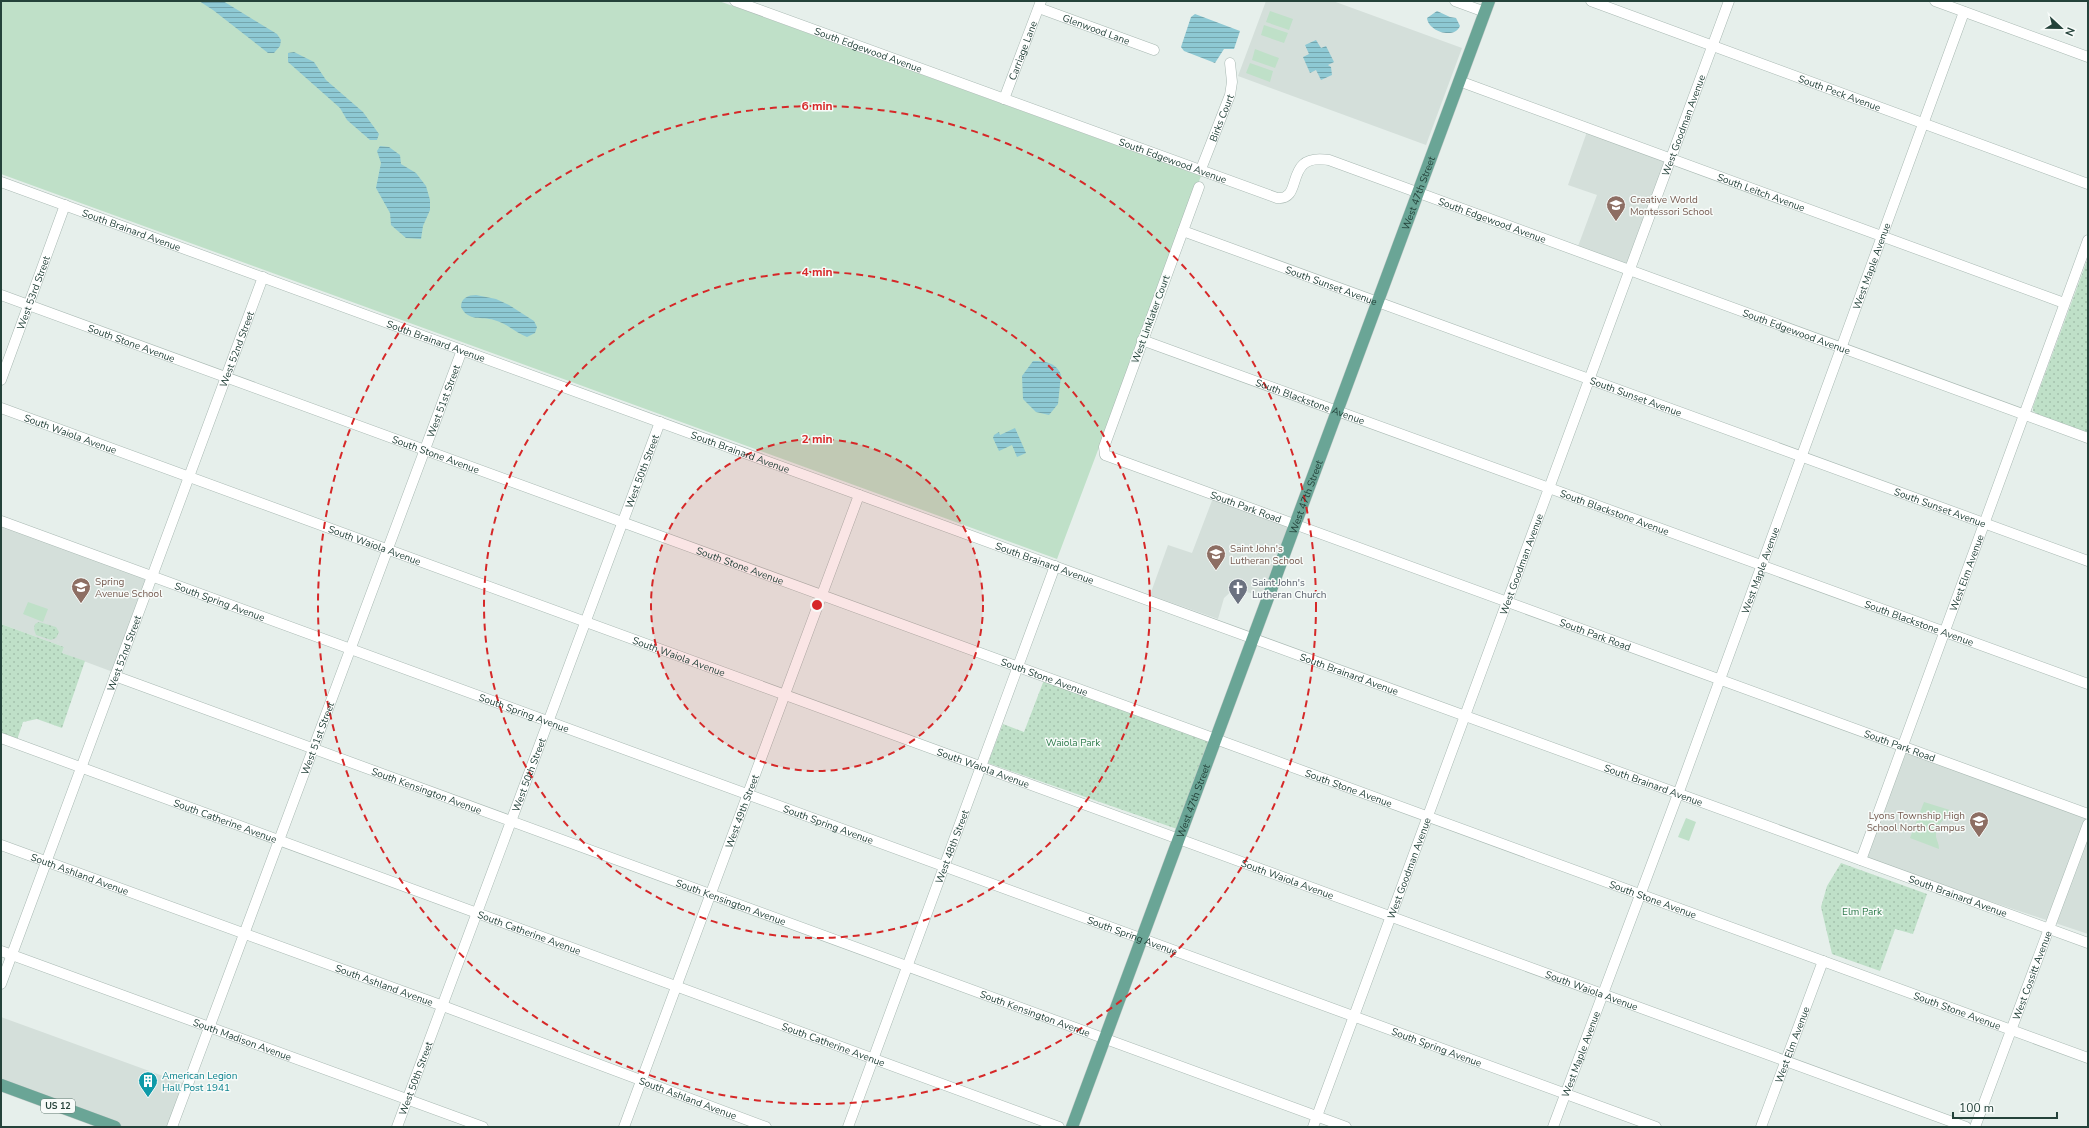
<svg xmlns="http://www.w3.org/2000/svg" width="2089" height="1128" viewBox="0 0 2089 1128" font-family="'Nunito Sans',sans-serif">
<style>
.built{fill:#d4dfda}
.grass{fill:#bfe0c8}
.park{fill:url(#park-dots)}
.water{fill:url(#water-rules)}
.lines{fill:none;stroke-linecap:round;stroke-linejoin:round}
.minor-casing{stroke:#a8b8b2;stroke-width:11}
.major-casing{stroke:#c2cac8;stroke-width:13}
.minor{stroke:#fff;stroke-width:10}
.major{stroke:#6aa596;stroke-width:12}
.ring{fill:none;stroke:#d62828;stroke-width:2;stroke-dasharray:7 5}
.labels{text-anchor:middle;stroke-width:3;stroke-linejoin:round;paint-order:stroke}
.shield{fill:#f7fbf9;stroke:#637a73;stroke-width:1}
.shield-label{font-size:9px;font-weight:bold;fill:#24423a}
.street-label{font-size:10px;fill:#24423a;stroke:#f7fbf9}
.education-label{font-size:10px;fill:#785e54;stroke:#f7fbf9;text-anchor:start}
.worship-label{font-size:10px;fill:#5b616d;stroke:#f7fbf9;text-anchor:start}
.park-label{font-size:10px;fill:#2d7a4b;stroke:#f7fbf9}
.culture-label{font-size:10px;fill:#0d838f;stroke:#f7fbf9;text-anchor:start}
.centre{fill:#d62828;stroke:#f7fbf9;stroke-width:2}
.ring-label{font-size:12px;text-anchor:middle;font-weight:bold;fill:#d62828;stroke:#f7fbf9;stroke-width:3;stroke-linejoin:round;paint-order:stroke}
</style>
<defs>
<pattern id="park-dots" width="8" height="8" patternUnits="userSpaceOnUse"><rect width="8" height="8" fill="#bfe0c8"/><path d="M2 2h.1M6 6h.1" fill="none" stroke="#a4c1ad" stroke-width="1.8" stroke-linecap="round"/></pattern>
<pattern id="water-rules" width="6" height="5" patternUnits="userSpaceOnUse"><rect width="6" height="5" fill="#8ec9d4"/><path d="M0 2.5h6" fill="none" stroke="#74a5ad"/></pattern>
</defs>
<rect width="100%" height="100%" fill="#e6efeb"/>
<path class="built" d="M1266 1H1333L1462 48 1426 145 1238 76Z
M1588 129 1668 159 1629 268 1577 249 1597 195 1568 185Z
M1213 498 1289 526 1262 597 1235 588 1224 598 1218 619 1150 595 1168 545 1192 553Z
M1 526 147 579 113 672 62 653 64 647 1 624Z
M1903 749 2088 816V934L1863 859Z
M1 1017 185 1084 168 1127H123L1 1081Z"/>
<path class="grass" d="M1 1H719L1201 176 1057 559 1 174Z
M1270 11 1293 19 1289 30 1266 22Z
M1264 25 1288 33 1284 43 1261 35Z
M1255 49 1279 58 1275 68 1252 60Z
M1250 63 1273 71 1270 82 1246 73Z
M28 602 48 609 43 622 23 614Z
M1924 802 1953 811C1945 820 1936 822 1936 837 1937 841 1939 844 1939 849L1910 838Z
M1686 818 1696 822 1689 841 1678 837Z"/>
<path class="park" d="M2088 258V433L2037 414 2033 411V407Z
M39 622 56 627 59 632 56 638 51 640 36 635 34 629 35 624Z
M1 624 64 647 62 653 85 661 62 728 37 719 23 722 17 740 1 734Z
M1044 680 1210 741 1177 829 988 763 1003 724 1024 732Z
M1841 863 1927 894 1913 934 1895 929 1880 971 1832 954 1821 907 1827 886Z"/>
<path class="water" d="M199 1H223L277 34 281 40 280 46 274 53H268L213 10Z
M1437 11 1450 17 1456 18 1460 26C1454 40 1428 31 1427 18Z
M1195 14 1240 31 1234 49H1224L1215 63 1184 51 1181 47 1191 17Z
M1316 40 1321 48 1326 46 1334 62 1328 65 1331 67 1332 75 1321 80 1316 70 1310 73 1303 57 1309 54 1305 45Z
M294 52 314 62 326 80 363 112 379 134 377 140H370L347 120 340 108 288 62V53Z
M380 146 389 147 400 155 401 164 416 173 426 186 430 200V210L423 226 421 239 406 238 391 225 390 213 376 188 381 163 377 151Z
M476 295 496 299 509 305 534 321 537 327 535 333 527 337C516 333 508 324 494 320 482 316 468 322 461 307 461 298 468 295 476 295Z
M1033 361C1045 361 1057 363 1061 375L1058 404 1049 415 1036 412 1023 399 1022 376Z
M1015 428 1026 453 1017 457 1012 445 999 451 993 438 994 435 999 432 1000 435Z"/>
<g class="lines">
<defs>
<g id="minor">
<path id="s1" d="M735 1 1277 198C1305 201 1282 152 1329 160L2088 438"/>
<path d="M1455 1 1485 12"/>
<path id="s2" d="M1591 1 2088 184"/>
<path d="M1935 1 2088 57"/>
<path id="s3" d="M1039 8 1154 50"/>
<path id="s4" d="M1459 81 2064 303"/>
<path id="s5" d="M1004 99 1041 1"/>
<path id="s6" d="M1201 169 1230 95 1232 82 1230 63"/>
<path id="s7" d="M1 182 2088 943"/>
<path id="s8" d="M1199 187 1104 447 1105 455 2088 814"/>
<path id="s9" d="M1183 231 2088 561"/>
<path id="s10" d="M1 295 2088 1058"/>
<path id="s11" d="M1142 340 2088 684"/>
<path id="s12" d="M1 380 65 205"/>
<path id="s13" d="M1 408 1966 1127"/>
<path id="s14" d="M1 521 1656 1127"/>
<path id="s15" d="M115 676 1346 1127"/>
<path id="s16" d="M1 738 1059 1127"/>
<path id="s17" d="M1 845 443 1006 766 1127"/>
<path id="s18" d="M1861 860 2088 240"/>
<path id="s19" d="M1 951 483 1127"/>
<path id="s20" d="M1 984 263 277"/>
<path id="s21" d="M172 1127 462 350"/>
<path id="s22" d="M397 1127 660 422"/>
<path id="s23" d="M624 1127 859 495"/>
<path id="s24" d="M848 1127 1055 566"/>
<path id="s25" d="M1313 1127 1729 1"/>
<path id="s26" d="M1553 1127 1681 786 1964 12"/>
<path id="s27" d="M1761 1127 1823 961"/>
<path id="s28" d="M1975 1127 2088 824"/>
</g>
<g id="major">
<path d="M1 1085 115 1127"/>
<path id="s29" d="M1072 1127 1489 1"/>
</g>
</defs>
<use href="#minor" class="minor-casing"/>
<use href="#major" class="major-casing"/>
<use href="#minor" class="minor"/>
<use href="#major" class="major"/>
</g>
<circle cx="817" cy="605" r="166" fill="#d62828" fill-opacity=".12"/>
<g class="ring">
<circle cx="817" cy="605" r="166"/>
<circle cx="817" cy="605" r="333"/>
<circle cx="817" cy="605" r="499"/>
</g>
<defs>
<symbol id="school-pin" viewBox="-11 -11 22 30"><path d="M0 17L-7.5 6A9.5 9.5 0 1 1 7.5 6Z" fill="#8d6e63" stroke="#f7fbf9"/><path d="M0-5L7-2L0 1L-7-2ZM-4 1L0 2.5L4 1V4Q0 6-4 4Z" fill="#fff"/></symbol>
<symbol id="church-pin" viewBox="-11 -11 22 30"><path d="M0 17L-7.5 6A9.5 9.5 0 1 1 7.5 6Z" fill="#6b7280" stroke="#f7fbf9"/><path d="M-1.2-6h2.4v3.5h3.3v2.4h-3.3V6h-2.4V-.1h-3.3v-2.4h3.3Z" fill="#fff"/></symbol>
<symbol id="building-pin" viewBox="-11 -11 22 30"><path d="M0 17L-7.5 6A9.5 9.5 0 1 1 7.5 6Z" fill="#0f9aa8" stroke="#f7fbf9"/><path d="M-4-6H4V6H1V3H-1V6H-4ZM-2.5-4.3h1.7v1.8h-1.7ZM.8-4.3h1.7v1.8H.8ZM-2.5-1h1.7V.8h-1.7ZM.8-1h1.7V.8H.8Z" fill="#fff"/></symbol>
</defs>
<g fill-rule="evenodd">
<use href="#school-pin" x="1605" y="194" width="22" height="30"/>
<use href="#school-pin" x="1205" y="543" width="22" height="30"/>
<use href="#school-pin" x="70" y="576" width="22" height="30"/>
<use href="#church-pin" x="1227" y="577" width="22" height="30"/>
<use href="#school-pin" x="1968" y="810" width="22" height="30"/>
<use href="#building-pin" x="137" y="1070" width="22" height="30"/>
</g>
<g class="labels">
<rect class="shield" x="41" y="1099" width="34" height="14" rx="3"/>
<g class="shield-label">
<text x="58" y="1109">US 12</text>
</g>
<g class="street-label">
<text dy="4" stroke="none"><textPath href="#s3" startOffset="61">Glenwood Lane</textPath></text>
<text dy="4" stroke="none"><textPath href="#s1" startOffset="142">South Edgewood Avenue</textPath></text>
<text dy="4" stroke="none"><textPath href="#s5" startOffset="52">Carriage Lane</textPath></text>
<text dy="4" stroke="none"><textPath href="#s2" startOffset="265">South Peck Avenue</textPath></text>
<text dy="4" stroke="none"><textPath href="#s6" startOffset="55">Birks Court</textPath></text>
<text dy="4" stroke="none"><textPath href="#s25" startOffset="1068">West Goodman Avenue</textPath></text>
<text dy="4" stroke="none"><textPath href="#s1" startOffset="466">South Edgewood Avenue</textPath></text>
<text dy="4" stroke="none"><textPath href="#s4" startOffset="322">South Leitch Avenue</textPath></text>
<text dy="4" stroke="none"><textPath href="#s29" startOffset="996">West 47th Street</textPath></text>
<text dy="4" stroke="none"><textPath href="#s1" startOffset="824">South Edgewood Avenue</textPath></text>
<text dy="4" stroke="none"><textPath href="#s7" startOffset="139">South Brainard Avenue</textPath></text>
<text dy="4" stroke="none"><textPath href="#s26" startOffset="918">West Maple Avenue</textPath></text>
<text dy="4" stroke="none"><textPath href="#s9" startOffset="158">South Sunset Avenue</textPath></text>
<text dy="4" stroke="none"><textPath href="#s12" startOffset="93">West 53rd Street</textPath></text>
<text transform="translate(1150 319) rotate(-70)" y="4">West Linklater Court</text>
<text dy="4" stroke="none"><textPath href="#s1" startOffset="1148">South Edgewood Avenue</textPath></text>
<text dy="4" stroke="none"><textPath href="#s7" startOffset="463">South Brainard Avenue</textPath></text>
<text dy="4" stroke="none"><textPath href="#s10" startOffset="139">South Stone Avenue</textPath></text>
<text dy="4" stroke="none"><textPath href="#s20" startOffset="677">West 52nd Street</textPath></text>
<text dy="4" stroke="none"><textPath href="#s9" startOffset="482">South Sunset Avenue</textPath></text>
<text dy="4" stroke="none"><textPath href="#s21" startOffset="775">West 51st Street</textPath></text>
<text dy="4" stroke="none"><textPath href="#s11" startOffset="179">South Blackstone Avenue</textPath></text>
<text dy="4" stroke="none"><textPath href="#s13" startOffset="74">South Waiola Avenue</textPath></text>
<text dy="4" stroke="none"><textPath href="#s7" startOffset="787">South Brainard Avenue</textPath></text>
<text dy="4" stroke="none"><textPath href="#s10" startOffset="463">South Stone Avenue</textPath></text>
<text dy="4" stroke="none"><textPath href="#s22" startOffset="700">West 50th Street</textPath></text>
<text dy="4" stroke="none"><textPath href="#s29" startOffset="672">West 47th Street</textPath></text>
<text dy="4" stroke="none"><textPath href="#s8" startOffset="435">South Park Road</textPath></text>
<text dy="4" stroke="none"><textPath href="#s9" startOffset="806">South Sunset Avenue</textPath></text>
<text dy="4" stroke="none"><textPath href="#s11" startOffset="503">South Blackstone Avenue</textPath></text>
<text dy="4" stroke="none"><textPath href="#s13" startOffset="398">South Waiola Avenue</textPath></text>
<text dy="4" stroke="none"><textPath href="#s7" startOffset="1111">South Brainard Avenue</textPath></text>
<text dy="4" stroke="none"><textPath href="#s25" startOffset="600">West Goodman Avenue</textPath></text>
<text dy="4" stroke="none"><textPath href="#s10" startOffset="787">South Stone Avenue</textPath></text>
<text dy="4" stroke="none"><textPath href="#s26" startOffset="594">West Maple Avenue</textPath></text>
<text dy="4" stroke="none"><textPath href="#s18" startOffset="306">West Elm Avenue</textPath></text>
<text dy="4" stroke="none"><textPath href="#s14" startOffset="233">South Spring Avenue</textPath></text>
<text dy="4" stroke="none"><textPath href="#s11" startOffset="827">South Blackstone Avenue</textPath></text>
<text dy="4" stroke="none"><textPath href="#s8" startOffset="807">South Park Road</textPath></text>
<text dy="4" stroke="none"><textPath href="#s20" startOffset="353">West 52nd Street</textPath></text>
<text dy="4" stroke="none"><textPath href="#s13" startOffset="722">South Waiola Avenue</textPath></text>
<text dy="4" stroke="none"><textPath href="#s7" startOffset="1435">South Brainard Avenue</textPath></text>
<text dy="4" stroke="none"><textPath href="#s10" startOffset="1111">South Stone Avenue</textPath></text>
<text dy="4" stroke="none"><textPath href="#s14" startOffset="557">South Spring Avenue</textPath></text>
<text dy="4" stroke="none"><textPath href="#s21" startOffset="415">West 51st Street</textPath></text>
<text dy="4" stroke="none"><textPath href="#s8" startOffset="1131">South Park Road</textPath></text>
<text dy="4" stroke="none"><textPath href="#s13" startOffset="1046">South Waiola Avenue</textPath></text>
<text dy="4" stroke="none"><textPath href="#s22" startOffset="376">West 50th Street</textPath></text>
<text dy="4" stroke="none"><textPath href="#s7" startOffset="1759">South Brainard Avenue</textPath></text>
<text dy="4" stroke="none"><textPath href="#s10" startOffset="1435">South Stone Avenue</textPath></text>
<text dy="4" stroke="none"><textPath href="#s15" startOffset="332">South Kensington Avenue</textPath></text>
<text dy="4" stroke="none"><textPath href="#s29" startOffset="348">West 47th Street</textPath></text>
<text dy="4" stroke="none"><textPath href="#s23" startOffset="337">West 49th Street</textPath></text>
<text dy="4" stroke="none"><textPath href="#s16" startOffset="239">South Catherine Avenue</textPath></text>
<text dy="4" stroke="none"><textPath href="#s14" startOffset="881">South Spring Avenue</textPath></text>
<text dy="4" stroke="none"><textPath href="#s24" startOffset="299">West 48th Street</textPath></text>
<text dy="4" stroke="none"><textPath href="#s25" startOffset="276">West Goodman Avenue</textPath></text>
<text dy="4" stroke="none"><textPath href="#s17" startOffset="84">South Ashland Avenue</textPath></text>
<text dy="4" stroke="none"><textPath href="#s13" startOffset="1370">South Waiola Avenue</textPath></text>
<text dy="4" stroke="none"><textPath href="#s7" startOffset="2083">South Brainard Avenue</textPath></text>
<text dy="4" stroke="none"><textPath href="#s10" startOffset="1759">South Stone Avenue</textPath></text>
<text dy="4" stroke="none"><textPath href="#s15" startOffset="656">South Kensington Avenue</textPath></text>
<text dy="4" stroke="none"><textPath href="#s16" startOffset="563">South Catherine Avenue</textPath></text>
<text dy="4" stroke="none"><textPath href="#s14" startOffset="1205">South Spring Avenue</textPath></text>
<text dy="4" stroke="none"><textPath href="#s28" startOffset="162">West Cossitt Avenue</textPath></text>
<text dy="4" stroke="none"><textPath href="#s17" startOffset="408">South Ashland Avenue</textPath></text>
<text dy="4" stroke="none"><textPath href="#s13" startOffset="1694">South Waiola Avenue</textPath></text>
<text dy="4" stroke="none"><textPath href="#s10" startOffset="2083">South Stone Avenue</textPath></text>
<text dy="4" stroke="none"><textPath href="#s15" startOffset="980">South Kensington Avenue</textPath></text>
<text dy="4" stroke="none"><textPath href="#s19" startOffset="257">South Madison Avenue</textPath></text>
<text dy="4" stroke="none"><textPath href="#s16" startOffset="887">South Catherine Avenue</textPath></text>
<text dy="4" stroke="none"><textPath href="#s27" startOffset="88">West Elm Avenue</textPath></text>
<text dy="4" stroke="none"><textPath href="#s14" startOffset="1529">South Spring Avenue</textPath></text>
<text dy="4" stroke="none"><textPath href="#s26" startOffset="78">West Maple Avenue</textPath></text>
<text dy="4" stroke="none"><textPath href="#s22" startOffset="52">West 50th Street</textPath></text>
<text dy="4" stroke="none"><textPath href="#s17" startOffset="732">South Ashland Avenue</textPath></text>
</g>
<g class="education-label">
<text x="1630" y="203">Creative World<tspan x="1630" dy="12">Montessori School</tspan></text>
<text x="1230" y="552">Saint John's<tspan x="1230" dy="12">Lutheran School</tspan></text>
<text x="95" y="585">Spring<tspan x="95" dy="12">Avenue School</tspan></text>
<text x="1965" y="819" text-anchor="end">Lyons Township High<tspan x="1965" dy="12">School North Campus</tspan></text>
</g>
<g class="worship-label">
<text x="1252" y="586">Saint John's<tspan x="1252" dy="12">Lutheran Church</tspan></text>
</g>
<g class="park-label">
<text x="1073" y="746">Waiola Park</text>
<text x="1862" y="915">Elm Park</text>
</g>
<g class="culture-label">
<text x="162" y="1079">American Legion<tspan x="162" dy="12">Hall Post 1941</tspan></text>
</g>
</g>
<circle cx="817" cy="605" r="6" class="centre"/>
<g class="ring-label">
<text x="817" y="110">6 min</text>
<text x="817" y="276">4 min</text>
<text x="817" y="443">2 min</text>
</g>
<rect width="2089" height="1128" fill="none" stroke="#24423a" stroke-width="4"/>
<g transform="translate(2061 28) rotate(112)" stroke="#f7fbf9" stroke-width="3" paint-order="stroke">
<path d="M0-3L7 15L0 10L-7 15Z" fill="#24423a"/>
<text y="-6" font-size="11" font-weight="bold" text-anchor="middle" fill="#24423a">N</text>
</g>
<path d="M1953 1112v6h104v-6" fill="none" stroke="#24423a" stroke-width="2"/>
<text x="1959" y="1112" font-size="12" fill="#24423a" stroke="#f7fbf9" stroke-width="3" paint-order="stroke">100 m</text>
</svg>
